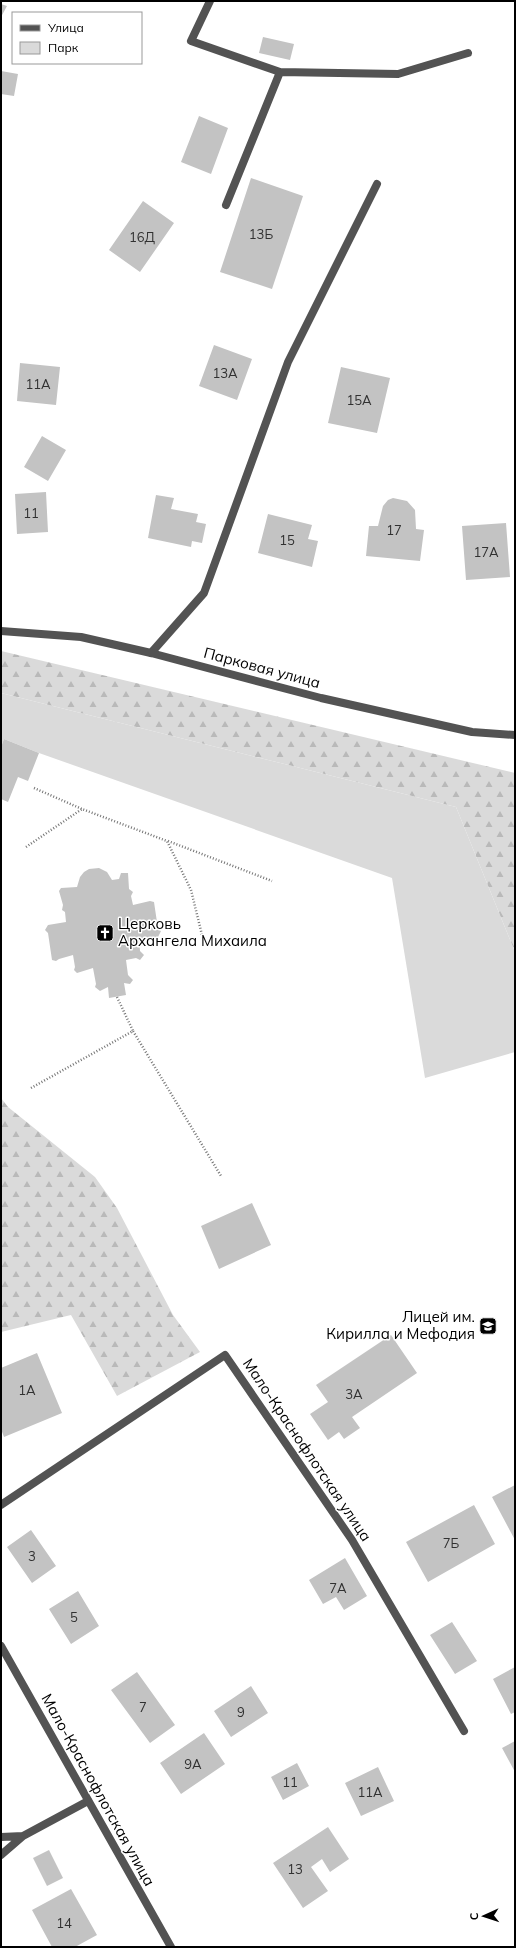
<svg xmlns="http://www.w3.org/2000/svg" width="516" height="1948" viewBox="0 0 516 1948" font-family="Mulish,sans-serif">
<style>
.green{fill:#dadada}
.forest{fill:url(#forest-firs)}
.building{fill:#c3c3c3}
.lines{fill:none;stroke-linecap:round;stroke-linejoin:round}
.path{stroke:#757575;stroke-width:2.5;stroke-dasharray:1 2;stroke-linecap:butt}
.service{stroke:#535353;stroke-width:8}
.minor{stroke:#535353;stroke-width:8}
.tertiary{stroke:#535353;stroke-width:8}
.labels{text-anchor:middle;stroke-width:3;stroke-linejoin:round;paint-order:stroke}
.number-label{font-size:13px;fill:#313131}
.street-label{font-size:15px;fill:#000;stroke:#fff}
.poi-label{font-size:15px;fill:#000;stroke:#fff;text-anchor:start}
</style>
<defs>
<pattern id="forest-firs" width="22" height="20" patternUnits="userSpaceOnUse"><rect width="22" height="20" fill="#dadada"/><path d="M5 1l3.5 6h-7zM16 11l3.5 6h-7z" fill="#b9b9b9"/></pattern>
</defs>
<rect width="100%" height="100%" fill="#fff"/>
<path class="green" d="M1 693 456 807 515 952V1052L425 1078 392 878 39 753 4 739 1 747Z"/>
<path class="forest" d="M1 651 515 773V952L456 807 1 693Z
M1 1098 8 1107 95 1177 117 1208 173 1315 200 1352 117 1396 71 1315 1 1332Z"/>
<path class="building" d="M1 4 7 6 1 17Z
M263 37 294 44 290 60 259 53Z
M1 71 18 74 14 96 1 94Z
M199 116 228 128 211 174 181 162Z
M251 178 303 196 272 289 220 272Z
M143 201 174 223 140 272 109 250Z
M214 345 252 359 237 400 199 386Z
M20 363 60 367 56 405 17 401Z
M341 367 390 378 377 433 328 423Z
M42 436 66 450 48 481 24 467Z
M46 492 48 532 17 534 15 494Z
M156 495 174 498 171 509 198 514 196 522 206 524 202 543 192 541 191 547 148 538Z
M393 498 407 501 415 510 416 529 424 530 420 561 366 556 369 526H378L383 506 388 500Z
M268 514 312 525 308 539 318 541 312 567 258 553Z
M506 523 510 577 466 580 462 526Z
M4 739 39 753 28 781 18 777 8 802 1 799V747Z
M99 868 107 872 112 880 119 879 121 873H128L129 889 133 892 131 896 133 905 150 901 154 902 158 929 161 931 158 937 139 939 140 951 144 955 140 960 136 958 126 960 128 975 133 980 130 984 124 983 126 995 109 998 108 987 100 991 95 987 96 984 93 968 77 973 74 970 75 967 73 955 59 959 56 961 52 960 48 933 45 930 48 925 66 922 65 912 62 910 63 905 59 891 61 888 77 887 80 877 84 872 89 869Z
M252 1203 271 1245 219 1269 201 1226Z
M391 1335 417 1373 352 1417 360 1428 344 1439 339 1432 328 1440 310 1414 328 1402 316 1385Z
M37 1353 62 1413 4 1437 1 1429V1368Z
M515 1485V1540L492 1497Z
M474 1505 495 1544 428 1582 406 1542Z
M31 1530 56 1566 32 1583 7 1547Z
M345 1558 367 1596 344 1610 336 1597 323 1604 309 1580Z
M78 1591 99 1626 71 1644 49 1609Z
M452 1622 477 1661 455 1674 430 1635Z
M515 1667V1712L511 1714 493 1679Z
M137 1672 175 1725 150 1743 111 1690Z
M251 1686 268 1713 231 1737 214 1711Z
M204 1733 225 1764 181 1794 160 1763Z
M515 1741V1772L502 1748Z
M297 1763 309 1786 283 1800 271 1777Z
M378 1767 394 1801 361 1816 345 1783Z
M328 1827 349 1859 330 1872 322 1859 311 1867 328 1891 303 1908 273 1863Z
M49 1850 63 1878 47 1886 33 1858Z
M71 1889 97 1935 75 1947H52L32 1910Z"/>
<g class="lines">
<path class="path" d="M34 788 82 809
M168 841 272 881
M26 847 82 809 167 841 191 890 202 935
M117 997 133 1031
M31 1088 133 1031 221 1176"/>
<path class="service" d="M210 1 191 41 280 72 398 74 468 53
M226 205 280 72
M151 653 204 593 288 362 377 184
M1 1837 23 1836 88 1801
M1 1855 23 1836"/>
<path class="minor" d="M1 631 81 637 151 653 321 698 472 732 515 735
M1 1505 225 1355 352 1540 464 1731"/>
<path class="tertiary" d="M1 1646 171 1947"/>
</g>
<defs>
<symbol id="church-square" viewBox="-11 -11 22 22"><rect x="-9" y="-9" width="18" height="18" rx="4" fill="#000" stroke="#fff"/><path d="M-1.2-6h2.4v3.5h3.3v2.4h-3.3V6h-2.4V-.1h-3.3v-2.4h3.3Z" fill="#fff"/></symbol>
<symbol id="school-square" viewBox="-11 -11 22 22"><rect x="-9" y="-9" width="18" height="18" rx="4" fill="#000" stroke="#fff"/><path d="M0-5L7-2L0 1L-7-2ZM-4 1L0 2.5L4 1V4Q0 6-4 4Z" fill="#fff"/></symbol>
</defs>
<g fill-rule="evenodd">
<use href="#church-square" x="95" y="923" width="20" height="20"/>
<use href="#school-square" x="478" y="1316" width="20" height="20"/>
</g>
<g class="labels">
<g class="number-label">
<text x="261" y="239">13Б</text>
<text x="142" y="242">16Д</text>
<text x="225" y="378">13А</text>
<text x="38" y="389">11А</text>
<text x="359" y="405">15А</text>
<text x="31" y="518">11</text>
<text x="394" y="535">17</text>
<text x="287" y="545">15</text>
<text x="486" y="557">17А</text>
<text x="27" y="1395">1А</text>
<text x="354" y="1399">3А</text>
<text x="451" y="1548">7Б</text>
<text x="32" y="1561">3</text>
<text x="338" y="1593">7А</text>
<text x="74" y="1622">5</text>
<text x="143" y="1712">7</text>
<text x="241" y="1717">9</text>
<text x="193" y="1769">9А</text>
<text x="290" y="1787">11</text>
<text x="370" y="1797">11А</text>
<text x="295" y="1874">13</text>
<text x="64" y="1928">14</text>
</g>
<g class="street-label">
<text transform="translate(262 668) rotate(15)" y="5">Парковая улица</text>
<text transform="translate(307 1450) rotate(56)" y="5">Мало-Краснофлотская улица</text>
<text transform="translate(98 1790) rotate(61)" y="5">Мало-Краснофлотская улица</text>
</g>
<g class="poi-label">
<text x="118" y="929">Церковь<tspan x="118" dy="17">Архангела Михаила</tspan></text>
<text x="475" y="1322" text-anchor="end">Лицей им.<tspan x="475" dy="17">Кирилла и Мефодия</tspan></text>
</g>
</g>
<rect width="516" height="1948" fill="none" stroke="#000000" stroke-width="4"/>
<rect x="12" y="12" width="130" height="52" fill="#ffffff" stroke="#999999"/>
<rect x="20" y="25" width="20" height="6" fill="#535353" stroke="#999999"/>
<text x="48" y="32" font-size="12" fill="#000000">Улица</text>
<rect x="20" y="42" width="20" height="12" fill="#dadada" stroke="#999999"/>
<text x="48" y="52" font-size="12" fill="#000000">Парк</text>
<g transform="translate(484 1916) rotate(267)" stroke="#ffffff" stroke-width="3" paint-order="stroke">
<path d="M0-3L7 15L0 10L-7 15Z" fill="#000000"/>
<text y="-6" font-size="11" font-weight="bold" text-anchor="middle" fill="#000000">С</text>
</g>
</svg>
